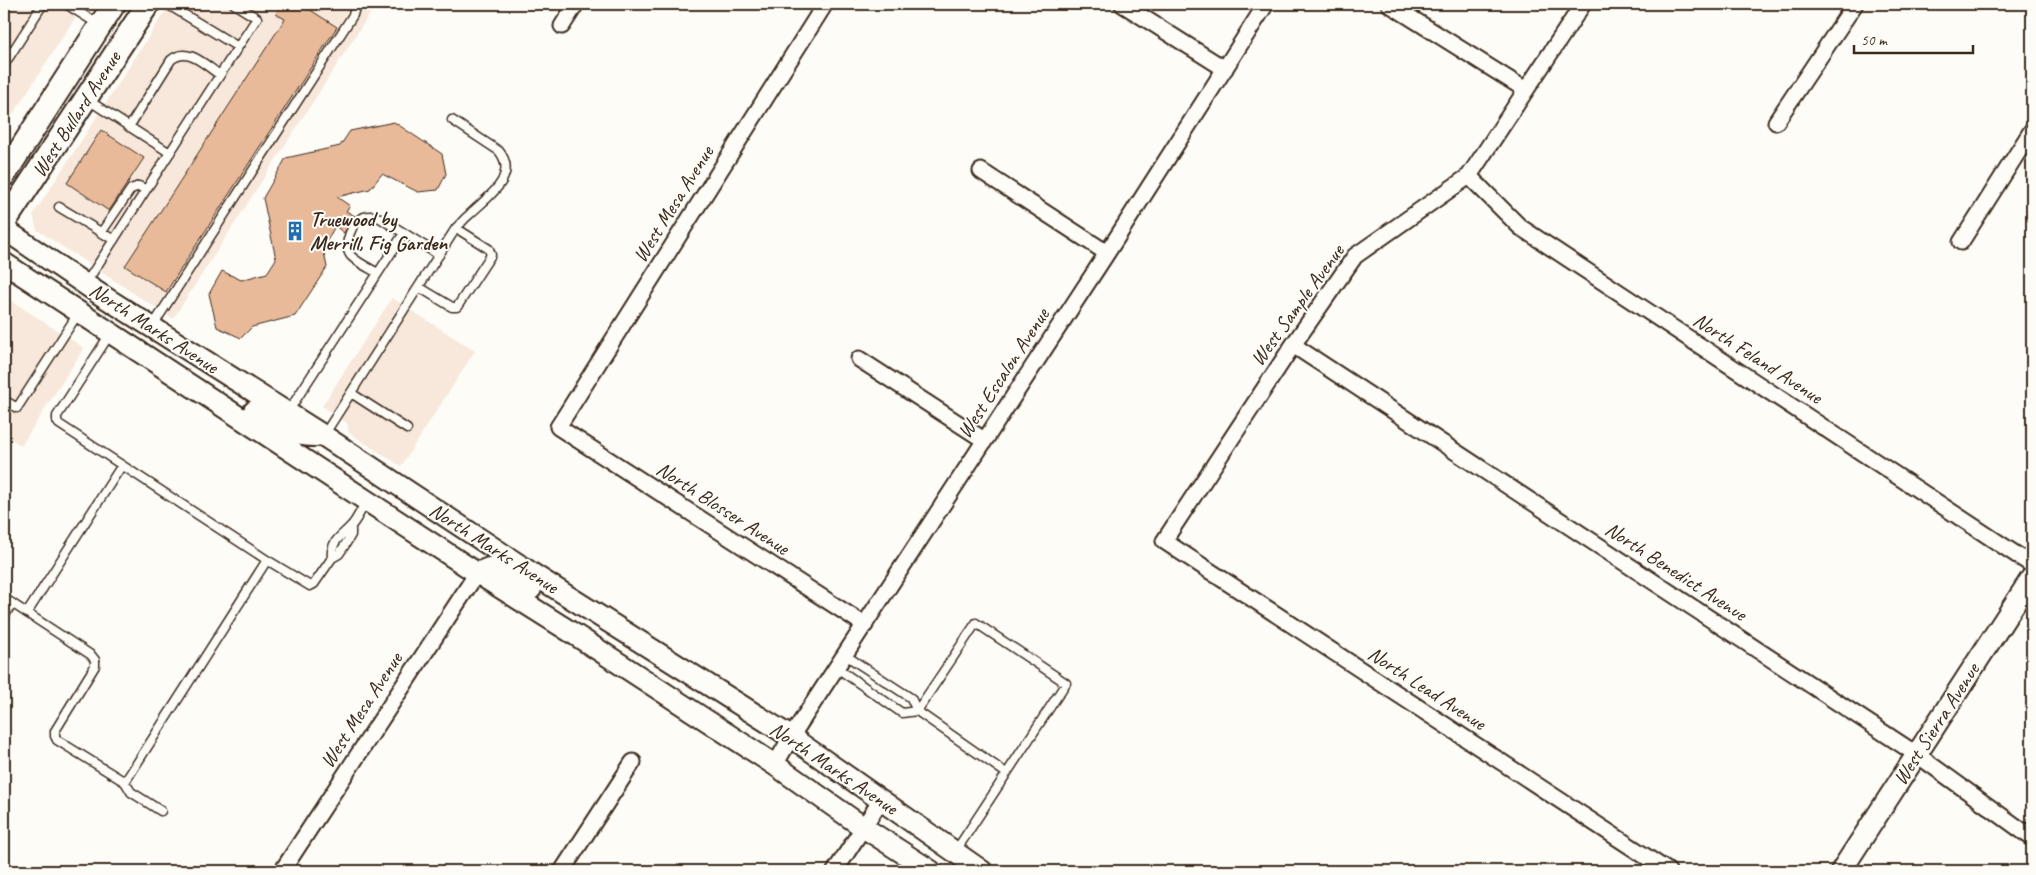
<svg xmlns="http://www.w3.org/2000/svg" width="2036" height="875" viewBox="0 0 2036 875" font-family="Caveat,sans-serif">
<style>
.built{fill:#f7e8db}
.building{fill:#e9ba99;stroke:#3b2a1e}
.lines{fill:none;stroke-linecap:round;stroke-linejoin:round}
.lane-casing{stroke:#3b2a1e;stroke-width:11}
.street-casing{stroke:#3b2a1e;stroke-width:19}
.secondary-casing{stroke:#3b2a1e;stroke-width:24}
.primary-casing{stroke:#3b2a1e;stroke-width:26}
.lane{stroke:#fdfcf7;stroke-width:8}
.street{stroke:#fdfcf7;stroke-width:15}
.secondary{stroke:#fdfcf7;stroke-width:20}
.primary{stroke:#fdfcf7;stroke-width:22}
.labels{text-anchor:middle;stroke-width:4;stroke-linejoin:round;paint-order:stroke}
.street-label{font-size:21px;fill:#3b2a1e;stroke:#fdfcf7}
.poi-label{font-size:21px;font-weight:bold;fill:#3b2a1e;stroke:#fdfcf7;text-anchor:start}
</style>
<rect width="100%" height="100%" fill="#fdfcf7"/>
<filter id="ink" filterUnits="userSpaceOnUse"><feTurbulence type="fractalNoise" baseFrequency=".02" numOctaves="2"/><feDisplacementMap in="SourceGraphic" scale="10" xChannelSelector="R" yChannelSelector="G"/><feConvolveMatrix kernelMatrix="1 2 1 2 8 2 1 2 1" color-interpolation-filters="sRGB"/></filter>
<g filter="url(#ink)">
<path class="built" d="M4 4H84L4 128Z
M170 4H376L173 319 37 230 33 215Z
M4 296 84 348 21 446 4 434Z
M392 298 475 351 401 466 349 433 347 423 322 406Z"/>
<path class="building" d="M281 4H301L337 27 166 292 125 266 285 19 276 14Z
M394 122 442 154 446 174 438 190 418 192 382 174 370 189 337 197 350 206 346 211 355 216 344 233 335 226 323 248 327 267 295 316 252 327 241 338 217 327 209 294 222 271 241 280 267 273 276 259 263 198 286 158 340 146 350 131Z
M101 130 144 158 109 211 67 183Z"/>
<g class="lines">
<defs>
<path id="lane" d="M66 4 98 24
M234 4 257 18 238 47
M4 65 43 4
M88 100 170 153
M129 127 171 60C188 46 205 65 220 75
M59 207 114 240
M101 233 131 189 139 186 146 190
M378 273C369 268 358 263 351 256 342 245 352 221 364 217 370 215 374 216 380 218L439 255
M86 283 238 47 167 4
M419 287 452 307H457L491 255 489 249 456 228
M152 327 353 15 356 4
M351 393 407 429
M4 400 17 408 79 312
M288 412 404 233
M324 435 456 228C461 223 465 218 470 214 486 198 520 177 499 151L452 120
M332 558C330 541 342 536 351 526 357 520 361 509 366 502
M267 560 310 586 314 584 332 558 339 554 345 545 351 535V526
M4 598 91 655 95 660V666L55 731V736L57 740 125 782 267 560 59 424 57 421V416L110 334
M27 613 122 465
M4 617 12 603
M837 668 902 713 917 711 911 698 845 655
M125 782 131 792 161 811
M955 852 1066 683 976 623 917 711 1006 773"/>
<path id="street" d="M825 4 558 427 865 625
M1122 4 1225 69
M1389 4 1526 90
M1583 4 1469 176 1355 256 1293 345 1164 541 1668 871
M562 26 576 4
M1776 122 1855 4
M981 171 1107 253
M1469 176 1520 227 2032 565
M1961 242 2032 130
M1293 345 1916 754 2032 838
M859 359 984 440
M775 765 791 737 1107 253 1266 4
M282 871 477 573
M562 871 633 762
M835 871 881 800"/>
<path id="secondary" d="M4 229 98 293 324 436 536 576 791 737 982 871
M4 263 477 573 574 634 775 765 863 827 931 871
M254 411C274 424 292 437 316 436
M477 573 489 568 498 570 531 589
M1841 871 2032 577"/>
<path id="primary" d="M4 175 114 4
M4 223 148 4"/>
</defs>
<use href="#lane" class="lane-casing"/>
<use href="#street" class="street-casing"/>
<use href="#secondary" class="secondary-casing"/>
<use href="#primary" class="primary-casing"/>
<use href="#lane" class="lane"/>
<use href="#street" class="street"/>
<use href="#secondary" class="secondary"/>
<use href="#primary" class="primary"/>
</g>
</g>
<defs>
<symbol id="building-bare" viewBox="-9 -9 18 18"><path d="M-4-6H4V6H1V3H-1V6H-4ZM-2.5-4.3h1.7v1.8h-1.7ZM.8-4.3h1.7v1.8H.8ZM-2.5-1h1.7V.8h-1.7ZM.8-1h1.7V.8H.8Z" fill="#1f6fb2" stroke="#fdfcf7" stroke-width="2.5" paint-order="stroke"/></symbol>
</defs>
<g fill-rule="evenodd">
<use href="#building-bare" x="281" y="217" width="28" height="28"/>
</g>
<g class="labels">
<g class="street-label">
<text transform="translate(76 114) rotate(-57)" y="7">West Bullard Avenue</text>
<text transform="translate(673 204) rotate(-58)" y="7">West Mesa Avenue</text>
<text transform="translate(1297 305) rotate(-54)" y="7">West Sample Avenue</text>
<text transform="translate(154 328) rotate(33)" y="7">North Marks Avenue</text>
<text transform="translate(1758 358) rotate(33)" y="7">North Feland Avenue</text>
<text transform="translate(1003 373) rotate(-57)" y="7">West Escalon Avenue</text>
<text transform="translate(723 508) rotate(33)" y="7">North Blosser Avenue</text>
<text transform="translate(494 548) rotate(33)" y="7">North Marks Avenue</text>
<text transform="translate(1676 571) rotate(33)" y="7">North Benedict Avenue</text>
<text transform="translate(1427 688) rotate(33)" y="7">North Lead Avenue</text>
<text transform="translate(361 710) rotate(-57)" y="7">West Mesa Avenue</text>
<text transform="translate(1936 724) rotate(-57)" y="7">West Sierra Avenue</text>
<text transform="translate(834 768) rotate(34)" y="7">North Marks Avenue</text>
</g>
<g class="poi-label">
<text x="310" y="226">Truewood by<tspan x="310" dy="24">Merrill, Fig Garden</tspan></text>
</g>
</g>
<rect width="2036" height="875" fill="none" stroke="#fdfcf7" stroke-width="20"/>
<rect x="10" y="10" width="2016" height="855" fill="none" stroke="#3b2a1e" stroke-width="2" filter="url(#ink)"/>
<path d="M1854 45v8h119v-8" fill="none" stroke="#3b2a1e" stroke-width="2.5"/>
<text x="1861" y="45" font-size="15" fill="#3b2a1e" stroke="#fdfcf7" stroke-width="4" paint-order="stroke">50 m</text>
</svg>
